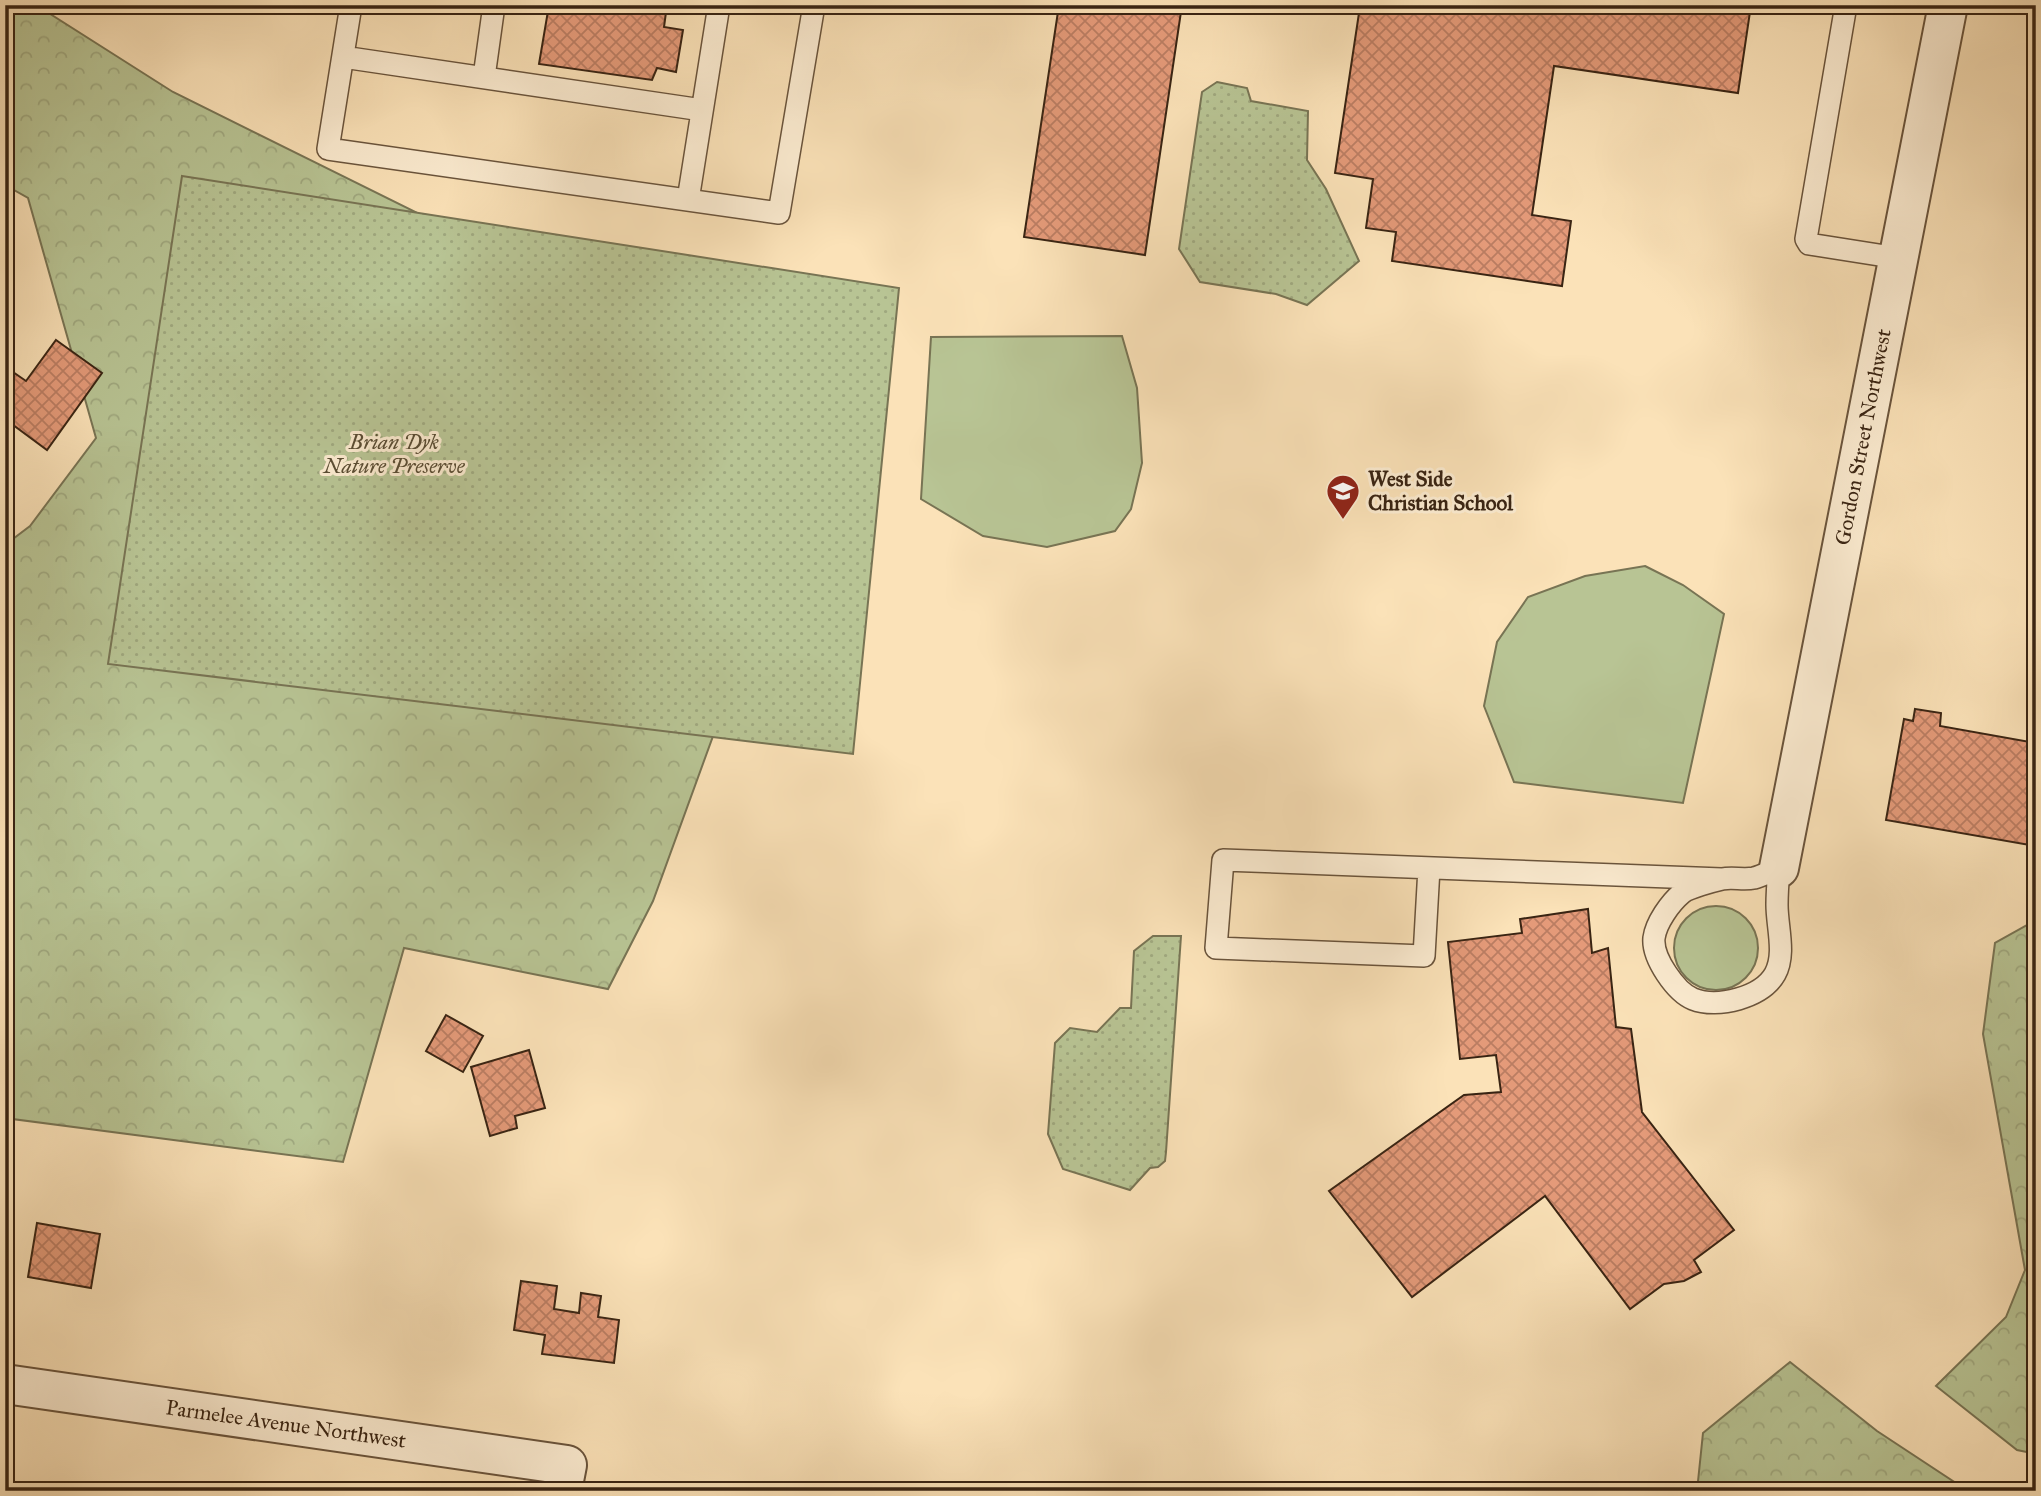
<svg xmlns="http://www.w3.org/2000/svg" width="2041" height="1496" viewBox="0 0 2041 1496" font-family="'IM FELL Great Primer',serif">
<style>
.green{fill:#b8c494;stroke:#787454;stroke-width:2}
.forest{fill:url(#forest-crowns);stroke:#787454;stroke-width:2}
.park{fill:url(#park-dots);stroke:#787454;stroke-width:2}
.building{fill:url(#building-cross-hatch);stroke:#392413;stroke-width:2}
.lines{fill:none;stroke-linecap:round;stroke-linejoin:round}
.service-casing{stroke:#6a543c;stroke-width:24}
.minor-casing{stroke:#6a543c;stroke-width:42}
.service{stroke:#fcecd1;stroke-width:21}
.minor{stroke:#fcecd1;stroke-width:38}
.labels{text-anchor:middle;stroke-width:6;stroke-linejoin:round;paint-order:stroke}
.street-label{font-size:21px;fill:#392413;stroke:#fcecd1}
.park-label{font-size:21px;font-style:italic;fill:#594c33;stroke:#fcecd1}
.poi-label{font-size:21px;font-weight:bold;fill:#392413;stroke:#fcecd1;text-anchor:start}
</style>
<defs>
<pattern id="forest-crowns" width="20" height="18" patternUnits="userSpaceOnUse" patternTransform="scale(1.75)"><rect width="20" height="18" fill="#b8c494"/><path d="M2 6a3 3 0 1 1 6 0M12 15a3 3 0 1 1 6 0" fill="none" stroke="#9fa87f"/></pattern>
<pattern id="park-dots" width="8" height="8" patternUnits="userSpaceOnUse" patternTransform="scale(1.75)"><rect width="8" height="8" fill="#b8c494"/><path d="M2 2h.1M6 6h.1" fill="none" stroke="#9fa87f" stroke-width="1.8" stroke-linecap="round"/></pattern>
<pattern id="building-cross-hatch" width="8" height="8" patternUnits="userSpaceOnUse" patternTransform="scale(1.75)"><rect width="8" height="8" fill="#e49a79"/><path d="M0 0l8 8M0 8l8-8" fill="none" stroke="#ba7d62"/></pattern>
</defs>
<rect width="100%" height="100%" fill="#fbe2b8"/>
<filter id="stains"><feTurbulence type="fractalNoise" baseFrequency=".00286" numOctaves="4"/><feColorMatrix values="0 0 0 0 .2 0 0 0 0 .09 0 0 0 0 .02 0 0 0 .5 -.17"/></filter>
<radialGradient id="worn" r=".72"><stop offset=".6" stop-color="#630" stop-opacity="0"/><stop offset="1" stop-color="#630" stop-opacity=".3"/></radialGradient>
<path class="green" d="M1122 336 1137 388 1142 463 1131 509 1115 531 1047 547 983 536 921 499 931 337Z
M1645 566 1683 585 1724 614 1683 803 1514 782 1484 706 1497 642 1528 597 1585 576Z
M1674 948a42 42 0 1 1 84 0a42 42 0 1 1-84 0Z"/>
<path class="forest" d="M5 5H36L173 92 583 295 744 651 653 901 608 989 404 948 343 1162 5 1118V545L30 526 96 438 28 198 5 185Z
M2036 920V1454L2017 1450 1936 1386 2006 1317 2025 1270 1983 1034 1995 943Z
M1790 1362 1877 1431 1968 1491H1697L1703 1433Z"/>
<path class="park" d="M1217 82 1247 88 1251 101 1308 111 1307 160 1326 189 1359 261 1307 305 1276 294 1200 282 1179 249 1202 92Z
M182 176 899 288 853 754 108 664Z
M1153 936H1181L1166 1152 1165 1161 1158 1167 1150 1168 1130 1190 1063 1169 1048 1134 1055 1043 1070 1028 1097 1032 1120 1008H1131L1134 951Z"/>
<path class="building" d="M549 5H667L664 27 683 30 676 72 657 68 652 80 539 64Z
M1059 5H1182L1145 255 1024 237Z
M1309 5H1751L1738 93 1554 66 1532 215 1571 221 1562 286 1392 261 1396 232 1366 228 1373 179 1335 173 1359 13Z
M56 340 102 373 47 450 5 419V371L7 368 26 381Z
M1915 709 1941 713 1940 726 2036 743V846L1886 820 1904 719 1913 721Z
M1588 909 1592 953 1608 948 1616 1027 1631 1029 1642 1112 1734 1230 1694 1260 1701 1272 1684 1281 1664 1284 1630 1309 1545 1196 1412 1297 1329 1191 1464 1095 1501 1092 1496 1055 1460 1059 1448 942 1522 933 1520 919Z
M446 1015 483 1036 463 1072 426 1051Z
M529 1050 545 1108 515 1116 517 1128 490 1136 471 1067Z
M37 1223 100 1234 91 1288 28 1277Z
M521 1281 557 1286 554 1309 579 1313 581 1293 601 1296 598 1317 619 1320 614 1363 542 1354 545 1335 514 1330Z
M5 1484 38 1488 37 1491H5Z"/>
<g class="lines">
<defs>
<path id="service" d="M351 5 328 149 779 213 814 5
M1846 5 1806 239 1809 244 1898 258
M343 57 702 110
M484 77 494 5
M688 200 719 5
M1429 868 1424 956 1216 948 1223 860 1722 879
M1779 868C1778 880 1777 893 1777 905 1777 927 1786 954 1775 974 1762 997 1718 1009 1693 999 1676 992 1652 958 1654 938 1656 923 1670 903 1682 893 1688 888 1713 881 1722 879 1732 877 1744 880 1754 878 1762 876 1771 871 1779 868Z"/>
<path id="minor" d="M1779 868 1948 5
M5 1384 567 1465 562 1491"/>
</defs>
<use href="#service" class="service-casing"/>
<use href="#minor" class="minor-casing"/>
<use href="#service" class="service"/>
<use href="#minor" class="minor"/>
</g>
<defs>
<symbol id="school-pin" viewBox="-11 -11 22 30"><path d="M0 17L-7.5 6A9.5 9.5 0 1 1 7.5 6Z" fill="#8f2418" stroke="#fcecd1"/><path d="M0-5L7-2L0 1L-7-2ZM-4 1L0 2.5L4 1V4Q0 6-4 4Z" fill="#fff"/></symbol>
</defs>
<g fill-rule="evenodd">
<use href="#school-pin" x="1324" y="472" width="38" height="52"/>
</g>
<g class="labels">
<g class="street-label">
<text transform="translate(1863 437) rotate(-79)" y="7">Gordon Street Northwest</text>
<text transform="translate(286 1424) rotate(8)" y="7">Parmelee Avenue Northwest</text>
</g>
<g class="park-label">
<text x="394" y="449">Brian Dyk<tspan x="394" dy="24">Nature Preserve</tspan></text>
</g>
<g class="poi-label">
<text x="1368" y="486">West Side<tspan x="1368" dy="24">Christian School</tspan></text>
</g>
</g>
<rect width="2041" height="1496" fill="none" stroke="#fbe2b8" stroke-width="28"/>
<rect x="7" y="7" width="2027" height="1482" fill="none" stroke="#392413" stroke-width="3.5"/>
<rect x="14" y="14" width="2013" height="1468" fill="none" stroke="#392413" stroke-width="2"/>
<rect width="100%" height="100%" filter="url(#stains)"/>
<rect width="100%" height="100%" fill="url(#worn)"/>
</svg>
